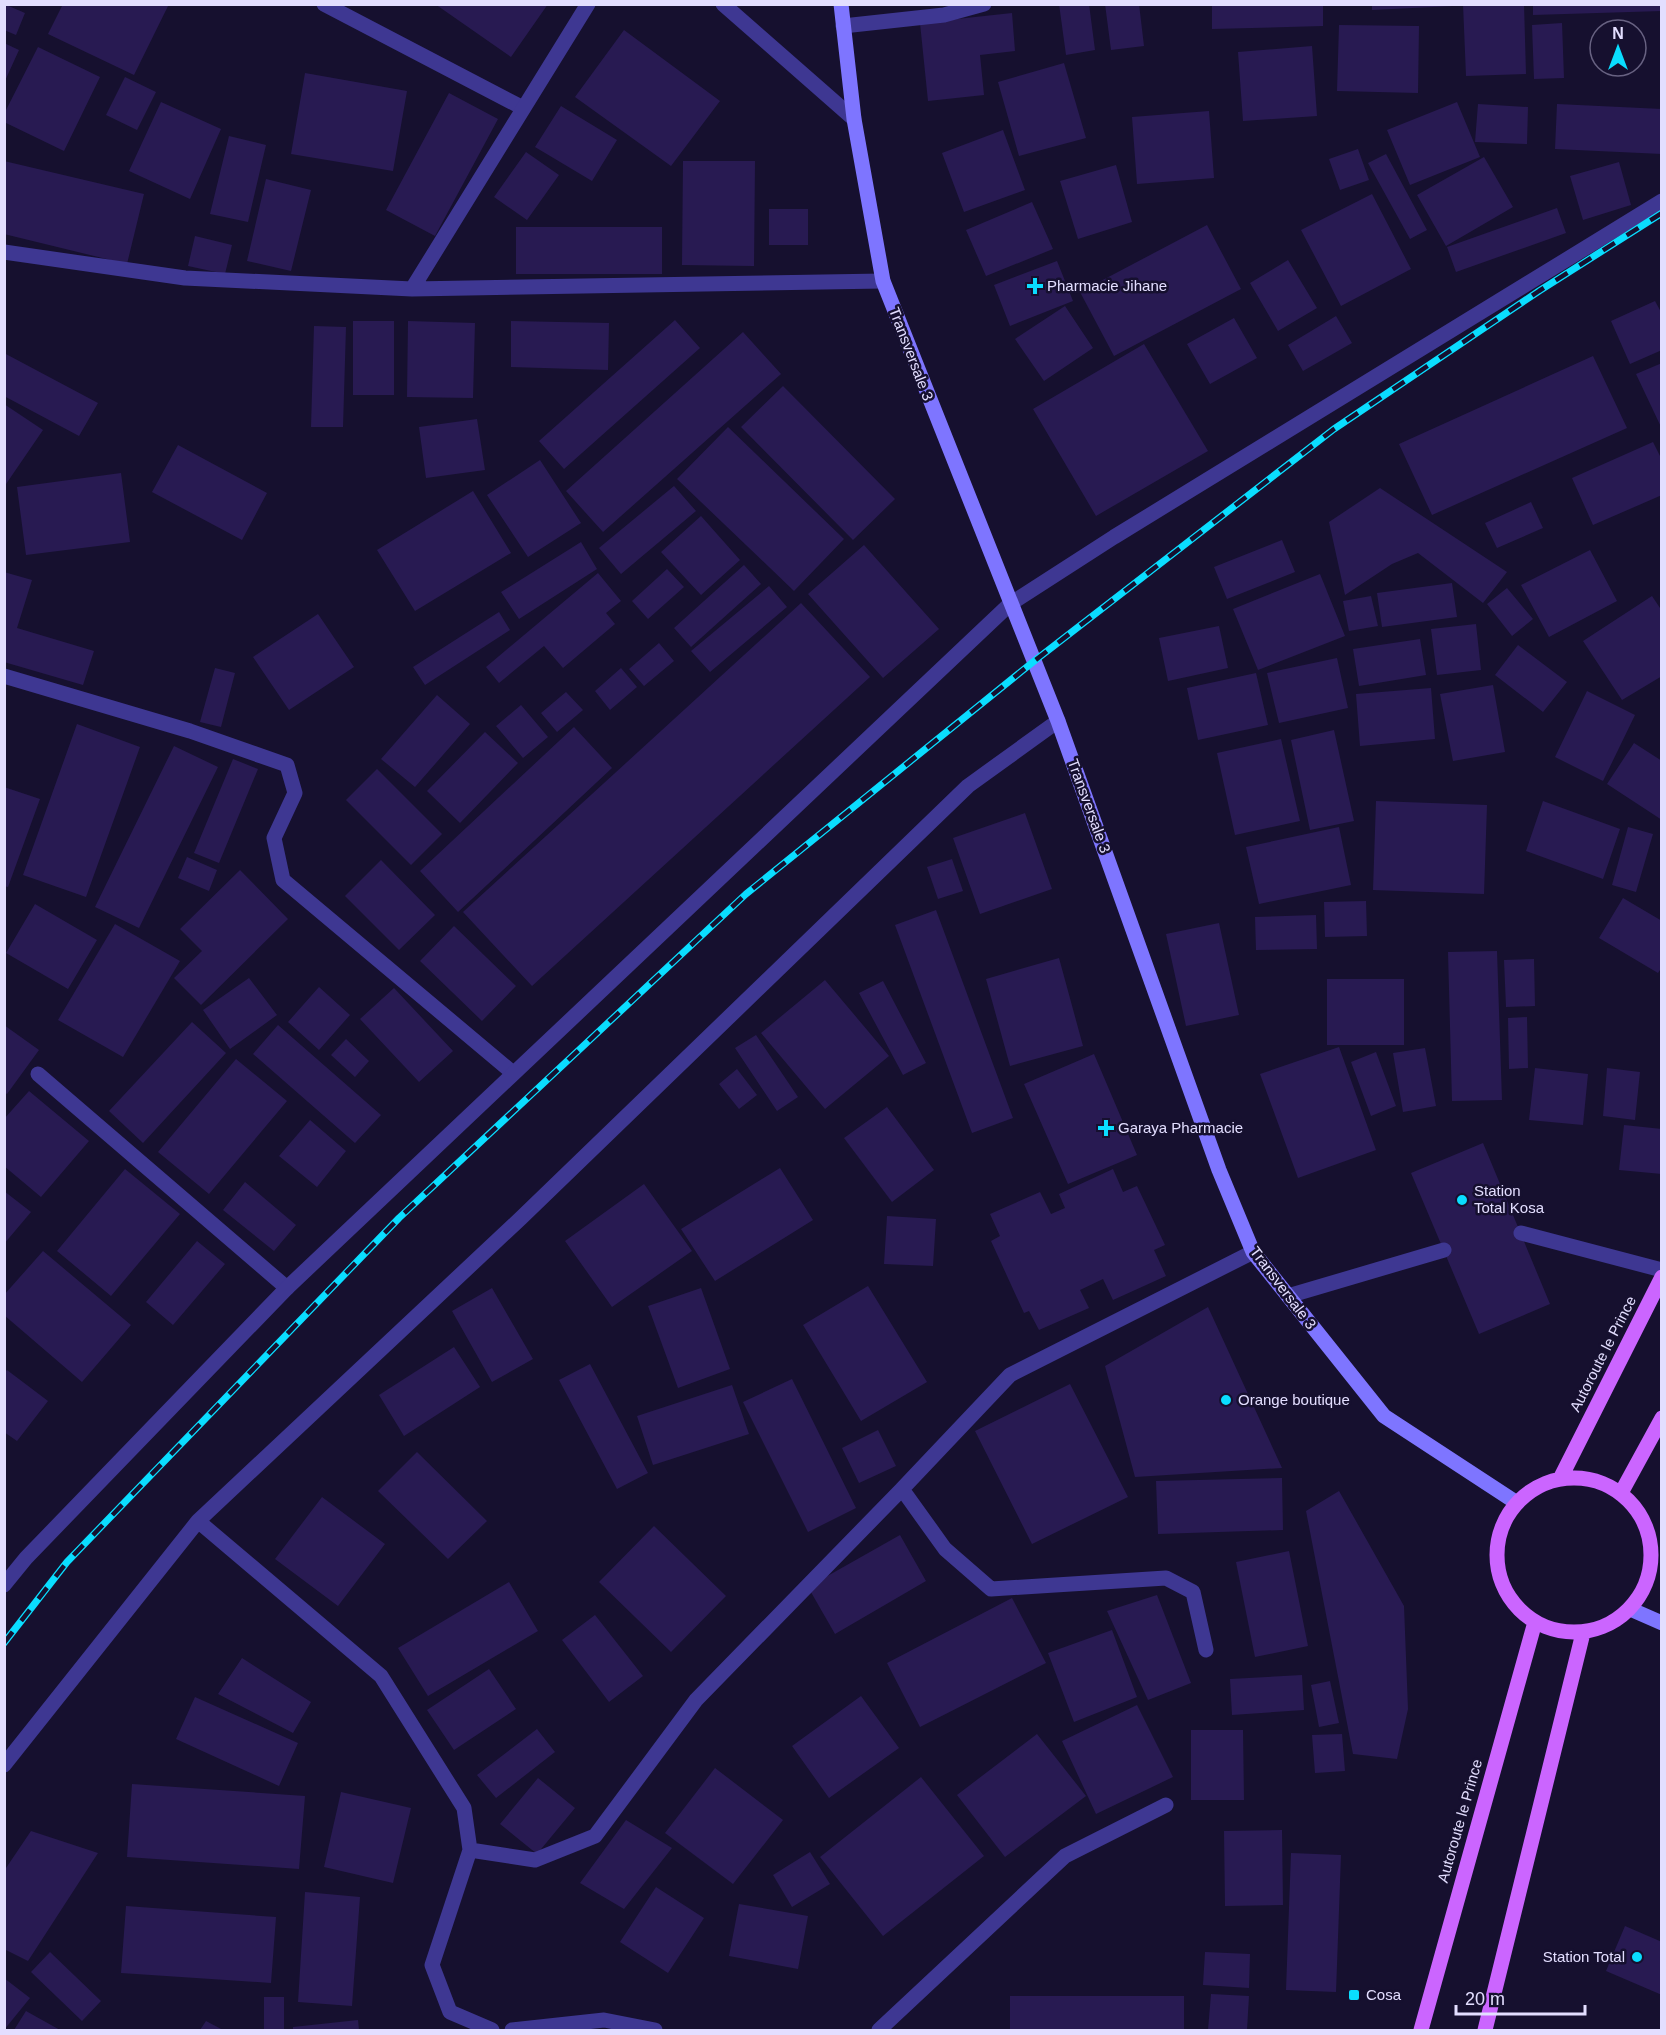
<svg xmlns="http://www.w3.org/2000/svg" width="1666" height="2035" viewBox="0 0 1666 2035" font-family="Helvetica,sans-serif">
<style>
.building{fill:#281a52}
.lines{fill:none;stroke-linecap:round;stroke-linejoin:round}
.service{stroke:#3e3792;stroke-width:15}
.pedestrian{stroke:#3e3792;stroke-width:15}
.minor{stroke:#3e3792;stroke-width:15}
.tertiary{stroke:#3e3792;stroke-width:15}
.secondary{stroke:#7e75ff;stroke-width:15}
.primary{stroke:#cb65ff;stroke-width:15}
.rail-casing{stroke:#0addff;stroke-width:7}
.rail{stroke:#16102f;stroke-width:4.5;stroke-dasharray:14;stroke-linecap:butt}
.poi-dot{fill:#0addff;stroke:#16102f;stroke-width:2}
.labels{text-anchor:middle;stroke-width:5;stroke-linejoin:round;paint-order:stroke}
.poi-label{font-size:15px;fill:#e3deff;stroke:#16102f;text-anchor:start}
.street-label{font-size:15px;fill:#e3deff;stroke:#16102f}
</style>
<rect width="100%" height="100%" fill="#16102f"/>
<path class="building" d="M4 4 25 13 16 35 4 30Z
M63 4H169L134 75 48 34Z
M435 4H548L511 57Z
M1059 4H1089L1095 50 1066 55Z
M1105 4H1139L1144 46 1111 50Z
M1212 4H1323V26L1212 29Z
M1372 4H1453V6L1372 10Z
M1463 4H1524L1526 74 1466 76Z
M1533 4H1662V11L1533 15Z
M1012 13 1015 51 980 55 984 95 928 101 920 23Z
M1562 23 1564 78 1534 79 1532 25Z
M1339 25 1419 26 1418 93 1337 91Z
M624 30 720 101 671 166 575 97Z
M4 43 19 50 4 83Z
M1312 46 1317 116 1243 121 1238 52Z
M38 47 100 77 64 151 4 122V114Z
M1064 63 1086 138 1019 156 998 82Z
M305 73 407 91 393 171 291 154Z
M125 77 156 92 137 130 106 115Z
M449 93 498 119 435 236 386 210Z
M161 102 221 129 190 199 129 171Z
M1457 102 1480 157 1410 185 1387 130Z
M1478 104 1528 107 1527 144 1475 142Z
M1557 104 1662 109V154L1555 149Z
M561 106 617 140 592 181 535 147Z
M1209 111 1214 178 1137 184 1132 117Z
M1003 130 1025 190 964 212 942 153Z
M229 136 266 145 248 222 210 214Z
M1358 149 1369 180 1340 190 1329 159Z
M526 152 559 175 527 220 494 197Z
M1386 154 1427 230 1410 239 1368 163Z
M1484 157 1513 207 1446 246 1417 195Z
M4 161 144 194 127 264 4 234Z
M683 161H755L754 266 682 265Z
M1619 162 1631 205 1583 220 1570 176Z
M1116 165 1132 222 1078 239 1060 181Z
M266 179 311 190 291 271 247 261Z
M1372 194 1411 269 1341 306 1301 230Z
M1032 202 1053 249 986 276 966 230Z
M1557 208 1566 233 1456 272 1447 247Z
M769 209H808V245H769Z
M1207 225 1241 289 1114 356 1080 292Z
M516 227H662V274H516Z
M195 236 232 245 225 274 188 266Z
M1288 260 1317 308 1278 331 1250 283Z
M1057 261 1073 301 1010 326 994 285Z
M1655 301 1662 314V350L1630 364 1611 321Z
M1065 306 1093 348 1044 381 1015 339Z
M1336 316 1352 343 1303 371 1288 345Z
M1234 318 1257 358 1210 384 1187 344Z
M675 320 700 348 564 469 539 441Z
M353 321H394V395H353Z
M408 321 475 323 473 398 407 397Z
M511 321 609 323 608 370 511 367Z
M314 326 346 327 343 427H311Z
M743 332 781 374 603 532 566 491Z
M1144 344 1208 451 1096 516 1033 409Z
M4 353 98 403 79 436 4 396Z
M1593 356 1627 428 1432 515 1399 444Z
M1662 363V429L1636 374Z
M783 386 895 499 853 540 741 427Z
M4 404 43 430 4 487Z
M477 419 485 470 426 478 419 427Z
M728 427 844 539 794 591 677 479Z
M1653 442 1662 460V495L1593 525 1572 478Z
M178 445 267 493 242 540 152 492Z
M540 460 581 523 528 557 487 495Z
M121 473 130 542 26 555 17 487Z
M674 486 696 511 621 574 599 548Z
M1380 488 1507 572 1483 603 1418 553 1392 564 1345 595 1329 522Z
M473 491 511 553 415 611 377 550Z
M1531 502 1543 528 1497 548 1485 523Z
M701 516 740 560 701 595 661 552Z
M1282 540 1295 572 1227 599 1214 567Z
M581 542 597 569 519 619 501 592Z
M864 545 939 629 883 678 808 594Z
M1590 550 1617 601 1549 637 1521 585Z
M744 565 761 584 691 647 674 628Z
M667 569 684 587 648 619 632 601Z
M4 572 32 580 17 628 94 651 83 685 4 662Z
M598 573 621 601 606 613 615 624 563 668 544 646 499 683 486 667Z
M1320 574 1345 636 1258 670 1233 609Z
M1452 583 1457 617 1382 627 1377 593Z
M769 586 787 607 710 672 691 651Z
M1507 588 1533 619 1512 636 1487 604Z
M1371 596 1378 626 1349 631 1343 601Z
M1652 596 1662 611V676L1622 700 1583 641Z
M801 603 870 677 532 986 463 912Z
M499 612 510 630 425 685 413 667Z
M318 614 354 667 289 710 253 657Z
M1476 624 1481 670 1437 675 1431 629Z
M1219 626 1228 668 1168 681 1159 638Z
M1420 639 1426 675 1359 686 1353 649Z
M659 643 674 661 644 686 629 669Z
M1518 645 1567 682 1543 712 1495 675Z
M1337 658 1348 708 1279 723 1267 673Z
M215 668 235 673 221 727 200 722Z
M621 668 637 687 610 710 595 691Z
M1256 673 1268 725 1198 740 1187 688Z
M1493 685 1505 752 1453 761 1440 694Z
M1431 688 1435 739 1360 746 1356 694Z
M1587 691 1635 715 1603 781 1555 757Z
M566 692 583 710 557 732 541 713Z
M437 695 470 724 415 787 381 759Z
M521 705 548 737 523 758 496 726Z
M77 724 140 747 86 897 23 875Z
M574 727 612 768 458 912 420 871Z
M1334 730 1354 821 1310 830 1291 740Z
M485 732 518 763 460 823 427 791Z
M1281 739 1300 821 1235 835 1217 753Z
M1634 743 1662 761V820L1607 784Z
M174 746 218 767 139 928 95 907Z
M233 759 258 769 219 863 194 853Z
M377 769 442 834 411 865 346 800Z
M4 787 40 799 8 887 4 886Z
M1376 801 1487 805 1484 894 1373 890Z
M1543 801 1620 829 1603 879 1526 851Z
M1025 813 1052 889 980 914 953 838Z
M1339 827 1351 885 1259 904 1246 847Z
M1628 827 1653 834 1636 892 1612 885Z
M187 857 217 870 209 891 178 878Z
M952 859 963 891 938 899 927 867Z
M381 860 435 915 399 950 345 896Z
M240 870 288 919 201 1005 174 978 202 951 180 929Z
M1623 898 1662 921V967L1658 973 1599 938Z
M1366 901 1367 936 1325 937 1324 902Z
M35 904 97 940 68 989 6 953Z
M936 910 1013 1118 972 1133 895 925Z
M1316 915 1317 949 1256 950 1255 917Z
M1219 923 1239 1015 1186 1026 1166 934Z
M115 924 180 961 123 1057 58 1020Z
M454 926 516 986 482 1021 420 961Z
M1497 951 1502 1100 1452 1101 1448 952Z
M1059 958 1083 1046 1010 1066 986 979Z
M1534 959 1535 1006 1506 1007 1504 960Z
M249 978 277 1015 230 1049 203 1010Z
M1327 979H1404V1045H1327Z
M825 980 889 1056 825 1109 761 1033Z
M883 981 926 1063 903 1075 859 993Z
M319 987 350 1015 319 1050 288 1022Z
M394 988 453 1051 419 1082 360 1019Z
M1527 1017 1528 1068 1509 1069 1508 1018Z
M192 1022 226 1053 143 1143 109 1111Z
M4 1025 39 1050 7 1094 4 1092Z
M278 1025 381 1115 355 1143 253 1054Z
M756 1035 798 1097 777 1111 735 1048Z
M346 1039 369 1061 355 1077 331 1055Z
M1339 1047 1376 1150 1298 1178 1260 1074Z
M1425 1048 1436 1106 1403 1112 1393 1053Z
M1376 1052 1396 1106 1371 1116 1351 1062Z
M1094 1054 1137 1155 1068 1184 1024 1084Z
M236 1059 287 1101 209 1194 158 1152Z
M1535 1068 1588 1074 1583 1125 1529 1120Z
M1607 1068 1640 1072 1635 1120 1603 1116Z
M737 1069 757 1095 739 1109 719 1084Z
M29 1091 89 1141 41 1197 4 1166V1119Z
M887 1107 934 1170 892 1202 844 1138Z
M310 1120 346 1151 317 1187 279 1156Z
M1624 1125 1662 1129V1174L1619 1170Z
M1483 1143 1550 1304 1479 1334 1411 1173Z
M780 1168 813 1220 715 1281 681 1229Z
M125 1169 180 1214 111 1296 57 1251Z
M1113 1169 1123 1192 1137 1186 1165 1245 1154 1250 1166 1276 1113 1300 1103 1279 1080 1290 1089 1308 1039 1330 1029 1311 1024 1313 991 1241 1000 1236 990 1214 1040 1192 1051 1214 1065 1208 1059 1194Z
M245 1182 296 1225 274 1251 223 1210Z
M644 1184 692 1251 612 1307 565 1241Z
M4 1191 31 1212 4 1244Z
M887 1216 936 1219 933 1266 884 1264Z
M197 1241 225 1264 173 1325 146 1302Z
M43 1251 131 1325 82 1382 4 1315V1295Z
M868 1286 927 1382 861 1421 803 1325Z
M492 1288 533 1359 492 1382 452 1311Z
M701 1288 730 1369 678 1388 648 1306Z
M1208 1307 1282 1468 1135 1477 1105 1366Z
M454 1347 480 1387 404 1436 379 1395Z
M590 1364 648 1473 617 1489 559 1380Z
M7 1370 48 1401 17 1441 4 1432V1373Z
M792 1379 856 1508 808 1532 743 1402Z
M1070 1384 1128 1497 1032 1544 975 1431Z
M732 1385 749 1434 653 1465 637 1416Z
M878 1430 896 1466 859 1483 842 1448Z
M417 1452 487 1521 448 1559 378 1491Z
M1282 1478 1283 1530 1158 1534 1156 1481Z
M1339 1491 1404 1606 1408 1709 1397 1759 1353 1754 1306 1511Z
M322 1497 385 1544 338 1606 275 1559Z
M654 1526 726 1596 671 1652 599 1582Z
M900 1535 926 1581 835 1634 808 1587Z
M1289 1551 1308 1646 1255 1657 1236 1562Z
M509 1582 538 1631 428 1696 398 1648Z
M1157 1595 1191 1683 1148 1700 1107 1611Z
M1012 1598 1046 1663 920 1727 887 1663Z
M595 1615 643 1676 609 1702 562 1640Z
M1112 1630 1137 1697 1074 1722 1048 1653Z
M242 1658 311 1702 293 1733 218 1694Z
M489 1669 516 1709 454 1750 427 1710Z
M1302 1675 1304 1710 1232 1715 1230 1679Z
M1330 1681 1339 1723 1319 1727 1311 1685Z
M861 1696 899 1748 829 1798 792 1746Z
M195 1697 298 1743 279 1786 176 1739Z
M1137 1705 1173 1777 1096 1814 1062 1741Z
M537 1729 555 1752 496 1798 477 1775Z
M1191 1730H1243L1244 1800H1191Z
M1037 1734 1086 1796 1005 1857 957 1795Z
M1342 1734 1345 1771 1315 1773 1312 1735Z
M715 1768 783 1820 733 1884 665 1833Z
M921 1777 984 1856 883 1936 820 1857Z
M538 1778 575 1808 537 1854 500 1824Z
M132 1784 305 1796 299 1869 127 1857Z
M341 1792 411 1808 393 1883 324 1867Z
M626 1820 672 1848 624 1909 580 1883Z
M1282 1830 1283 1905 1225 1906 1224 1831Z
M31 1831 98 1853 28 1961 4 1949V1871Z
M810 1852 830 1884 792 1907 773 1875Z
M1291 1853 1341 1855 1336 1992 1286 1990Z
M656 1887 704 1918 668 1973 620 1942Z
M305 1892 360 1897 352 2006 298 2002Z
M739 1904 808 1916 798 1969 729 1956Z
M126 1906 276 1917 271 1983 121 1973Z
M1625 1926 1662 1942V1995L1606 1971Z
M50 1952 101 2001 82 2021 31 1972Z
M1205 1952 1250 1954 1249 1988 1203 1985Z
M4 1978 30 1998 4 2030Z
M1211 1994 1249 1996 1247 2030H1208Z
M1010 1996H1184V2030H1010Z
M264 1997H284V2030H264Z
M26 2011 60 2030H14Z
M358 2020 359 2030H293V2027Z
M206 2021 223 2030H200Z"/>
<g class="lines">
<path class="service" d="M324 4 523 108
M38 1074 287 1288
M1521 1233 1662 1270
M1288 1296 1444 1250
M879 2030 1065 1856 1166 1805"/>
<path class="pedestrian" d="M843 26 944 15 984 4
M4 676 190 731 287 765 295 793 274 838 283 880 513 1073"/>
<path class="minor" d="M4 252 185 278 412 289 883 281
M412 289 588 4
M198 1521 381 1676 464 1808 470 1850 432 1965 450 2012 492 2030
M4 1585 26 1558 287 1288 1010 604 1114 537 1662 201
M1206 1650 1193 1592 1166 1578 991 1589 945 1549 902 1489 1010 1375 1253 1252
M4 1765 198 1521 521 1218 968 786 1058 721
M470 1850 535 1860 595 1836 696 1700 902 1489
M512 2030 604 2020 655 2030"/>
<path class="tertiary" d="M723 4 854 119"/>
<path class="secondary" d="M841 4 854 119 883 281 1058 721 1219 1170 1253 1252 1384 1416 1517 1503
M1630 1609 1662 1623"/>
<path class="primary" d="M1497 1555a77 77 0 1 1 154 0a77 77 0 1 1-154 0Z
M1560 1479 1662 1277
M1621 1493 1662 1418
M1421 2030 1535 1622
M1485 2030 1583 1633"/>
<defs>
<path id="rail" d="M4 1643 67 1562 399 1218 746 894 1033 662 1334 429 1539 291 1662 213"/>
</defs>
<use href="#rail" class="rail-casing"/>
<use href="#rail" class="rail"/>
</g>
<g class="poi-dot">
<path d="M1032 277h6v6h6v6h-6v6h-6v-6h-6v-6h6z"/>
<path d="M1103 1119h6v6h6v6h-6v6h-6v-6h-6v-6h6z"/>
<circle cx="1462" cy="1200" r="6"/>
<circle cx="1226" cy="1400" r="6"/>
<circle cx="1637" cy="1957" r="6"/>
<rect x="1348" y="1989" width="12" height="12" rx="3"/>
</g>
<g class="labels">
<g class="poi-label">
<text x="1047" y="291">Pharmacie Jihane</text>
<text x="1118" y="1133">Garaya Pharmacie</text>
<text x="1474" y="1196">Station<tspan x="1474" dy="17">Total Kosa</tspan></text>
<text x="1238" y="1405">Orange boutique</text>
<text x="1625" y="1962" text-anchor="end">Station Total</text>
<text x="1366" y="2000">Cosa</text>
</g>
<g class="street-label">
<text transform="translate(911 354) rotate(69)" y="5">Transversale 3</text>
<text transform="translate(1089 806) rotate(70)" y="5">Transversale 3</text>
<text transform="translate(1283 1288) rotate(53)" y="5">Transversale 3</text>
<text transform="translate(1603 1354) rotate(-63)" y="5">Autoroute le Prince</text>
<text transform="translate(1460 1821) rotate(-74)" y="5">Autoroute le Prince</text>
</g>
</g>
<rect width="1666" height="2035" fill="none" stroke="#e3deff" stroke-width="12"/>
<g transform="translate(1618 48)"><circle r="28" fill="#16102f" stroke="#686282" stroke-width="1.5"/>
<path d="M0-4.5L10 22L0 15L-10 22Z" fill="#0addff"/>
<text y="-9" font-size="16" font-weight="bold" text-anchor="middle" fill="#e3deff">N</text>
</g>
<path d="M1456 2005v9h129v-9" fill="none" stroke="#e3deff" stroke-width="3"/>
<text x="1465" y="2005" font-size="18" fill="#e3deff" stroke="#16102f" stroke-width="4.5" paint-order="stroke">20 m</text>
</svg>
